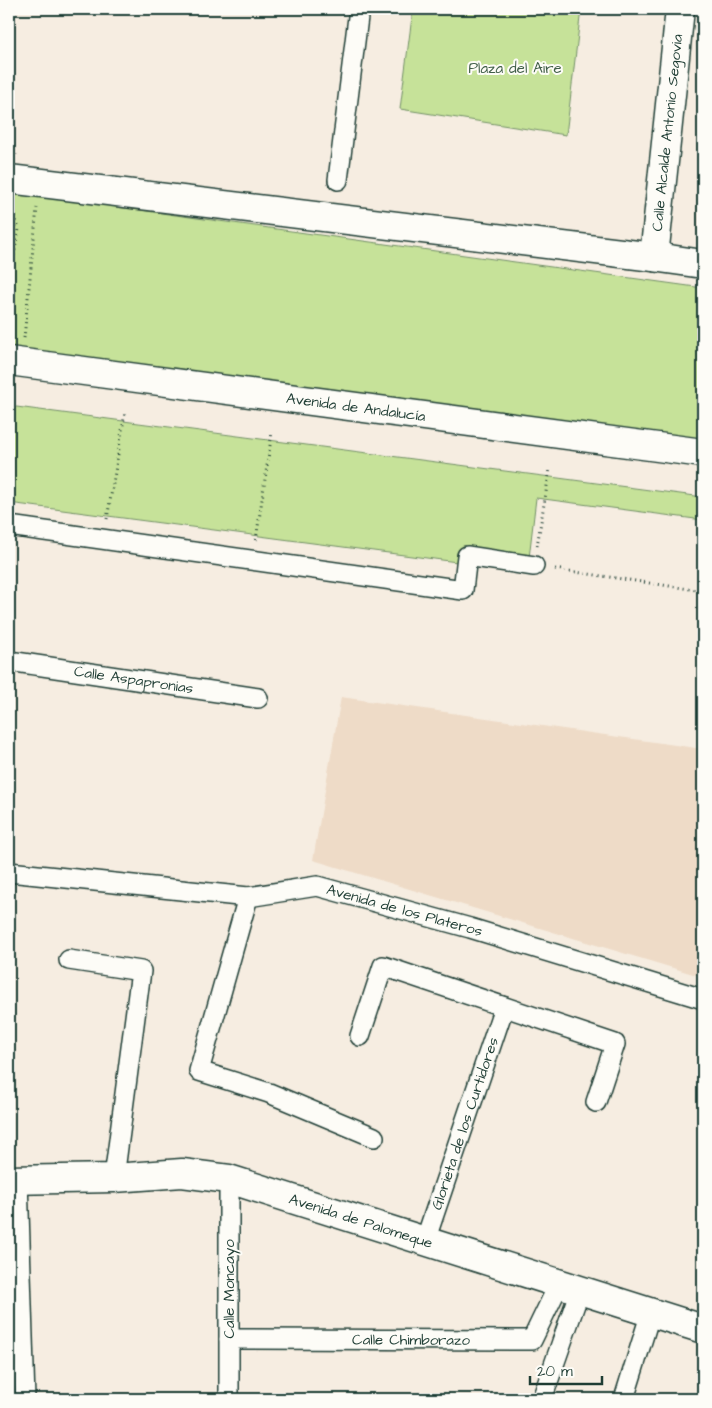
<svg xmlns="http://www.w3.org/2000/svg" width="712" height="1408" viewBox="0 0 712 1408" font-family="'Architects Daughter',sans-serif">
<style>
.built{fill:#eedbc7}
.green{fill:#c6e299;stroke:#729066}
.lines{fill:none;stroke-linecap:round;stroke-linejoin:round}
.street-casing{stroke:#1f3d34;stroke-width:22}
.secondary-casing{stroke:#1f3d34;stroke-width:31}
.primary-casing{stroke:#1f3d34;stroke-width:31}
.path{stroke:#1f3d34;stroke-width:3;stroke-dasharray:1 4;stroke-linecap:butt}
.street{stroke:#fdfcf7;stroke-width:19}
.secondary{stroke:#fdfcf7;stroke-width:28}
.primary{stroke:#fdfcf7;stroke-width:28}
.labels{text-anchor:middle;stroke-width:4;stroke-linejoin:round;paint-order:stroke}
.park-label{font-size:15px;fill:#405e48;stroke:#fdfcf7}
.street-label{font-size:15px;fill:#1f3d34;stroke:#fdfcf7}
</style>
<rect width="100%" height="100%" fill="#f6ede1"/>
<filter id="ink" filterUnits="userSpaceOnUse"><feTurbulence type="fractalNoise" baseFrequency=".02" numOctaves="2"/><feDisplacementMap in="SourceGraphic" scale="10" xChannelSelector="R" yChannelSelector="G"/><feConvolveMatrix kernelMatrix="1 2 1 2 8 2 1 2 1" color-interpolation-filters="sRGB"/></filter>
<g filter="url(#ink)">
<path class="built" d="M341 697 703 749V977L313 860Z"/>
<path class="green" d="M413 9H581L566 135 400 109Z
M9 192 703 288V443L9 350Z
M9 406 703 497V520L536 498 529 558 459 550 457 562 9 503Z"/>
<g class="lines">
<defs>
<g id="street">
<path d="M338 180 359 9"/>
<path d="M9 526 463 590 467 556 534 566"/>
<path id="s1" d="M9 661 258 698"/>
<path id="s2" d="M9 872 248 897 317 886 470 928 703 999"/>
<path d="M248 897 199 1071 269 1093 374 1137"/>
<path d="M69 960 141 971 114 1178"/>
<path d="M360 1036 383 966 615 1044 596 1102"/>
<path d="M18 1180 25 1399"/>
<path id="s3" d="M425 1241 504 1007"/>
<path id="s4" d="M229 1339 532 1340 559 1284"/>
<path d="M229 1399V1179"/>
<path d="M542 1399 580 1290"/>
<path d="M624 1399 651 1312"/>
</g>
<g id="secondary">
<path id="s5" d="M654 257 680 9"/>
<path id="s6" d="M9 1180 114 1178 182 1173 229 1179 703 1329"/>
</g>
<g id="primary">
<path d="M9 179 654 257 703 264"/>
<path id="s7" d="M9 361 703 453"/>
</g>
</defs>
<use href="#street" class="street-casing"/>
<use href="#secondary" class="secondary-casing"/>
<use href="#primary" class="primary-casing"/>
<path class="path" d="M9 149 15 151 16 155
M9 280 19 229 11 205
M24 338 37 208
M107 519 125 413
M256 540 272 432
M537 546 550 468
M555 569 703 591"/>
<use href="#street" class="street"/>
<use href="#secondary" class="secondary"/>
<use href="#primary" class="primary"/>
</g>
</g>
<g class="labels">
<g class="park-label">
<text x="515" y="73">Plaza del Aire</text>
</g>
<g class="street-label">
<text dy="5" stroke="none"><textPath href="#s5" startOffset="125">Calle Alcalde Antonio Segovia</textPath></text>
<text dy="5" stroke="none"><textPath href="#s7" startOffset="350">Avenida de Andalucía</textPath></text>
<text dy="5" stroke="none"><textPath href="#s1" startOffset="126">Calle Aspapronias</textPath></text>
<text dy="5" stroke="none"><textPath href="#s2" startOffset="401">Avenida de los Plateros</textPath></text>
<text dy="5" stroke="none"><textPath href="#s3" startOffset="124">Glorieta de los Curtidores</textPath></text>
<text dy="5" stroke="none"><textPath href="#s6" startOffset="359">Avenida de Palomeque</textPath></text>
<text transform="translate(229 1289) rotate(-90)" y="5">Calle Moncayo</text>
<text dy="5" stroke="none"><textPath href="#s4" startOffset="182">Calle Chimborazo</textPath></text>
</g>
</g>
<rect width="712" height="1408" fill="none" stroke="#fdfcf7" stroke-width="30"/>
<rect x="15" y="15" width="682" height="1378" fill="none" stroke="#1f3d34" stroke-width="2" filter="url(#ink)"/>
<path d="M530 1376v8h72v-8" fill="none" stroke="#1f3d34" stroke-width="2.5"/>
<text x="537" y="1376" font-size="15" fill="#1f3d34" stroke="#fdfcf7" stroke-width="4" paint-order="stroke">20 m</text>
</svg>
